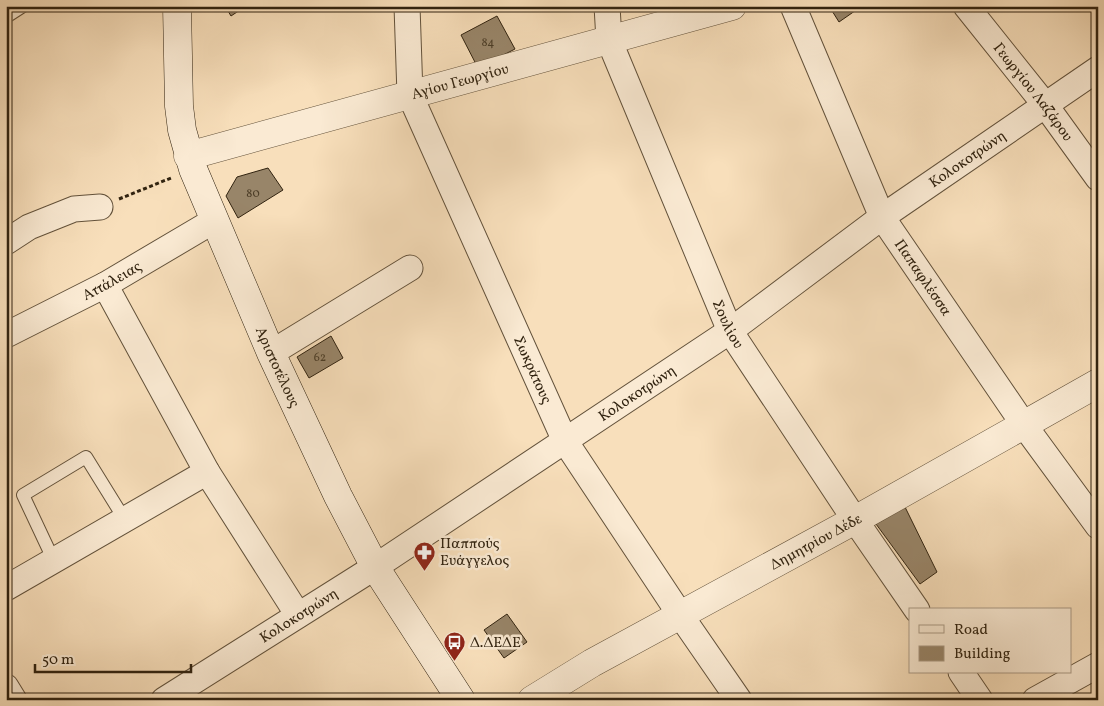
<svg xmlns="http://www.w3.org/2000/svg" width="1104" height="706" viewBox="0 0 1104 706" font-family="Vollkorn,serif">
<style>
.building{fill:#988569;stroke:#312310}
.lines{fill:none;stroke-linecap:round;stroke-linejoin:round}
.service-casing{stroke:#63523b;stroke-width:14}
.minor-casing{stroke:#63523b;stroke-width:27}
.tertiary-casing{stroke:#63523b;stroke-width:29}
.secondary-casing{stroke:#312310;stroke-width:29}
.path{stroke:#312310;stroke-width:3;stroke-dasharray:4 2.5;stroke-linecap:butt}
.service{stroke:#faead3;stroke-width:12}
.minor{stroke:#faead3;stroke-width:25}
.tertiary{stroke:#faead3;stroke-width:28}
.secondary{stroke:#faead3;stroke-width:28}
.labels{text-anchor:middle;stroke-width:5;stroke-linejoin:round;paint-order:stroke}
.number-label{font-size:12px;fill:#4b3c26}
.street-label{font-size:15px;fill:#312310;stroke:#faead3}
.poi-label{font-size:15px;fill:#312310;stroke:#faead3;text-anchor:start}
</style>
<rect width="100%" height="100%" fill="#f8dfbb"/>
<filter id="stains"><feTurbulence type="fractalNoise" baseFrequency=".004" numOctaves="4"/><feColorMatrix values="0 0 0 0 .2 0 0 0 0 .09 0 0 0 0 .02 0 0 0 .5 -.17"/></filter>
<radialGradient id="worn" r=".72"><stop offset=".6" stop-color="#630" stop-opacity="0"/><stop offset="1" stop-color="#630" stop-opacity=".3"/></radialGradient>
<path class="building" d="M225 6H246L231 16Z
M829 6H862L839 22Z
M497 16 515 49 478 68 461 35Z
M268 168 283 190 238 218 226 196 237 177Z
M331 336 343 358 309 378 297 357Z
M905 507 937 572 920 584 876 524Z
M507 614 527 642 504 658 484 630Z"/>
<g class="lines">
<defs>
<path id="service" d="M6 17 23 6
M54 561 23 495 86 457 125 520"/>
<g id="minor">
<path id="s1" d="M407 6 410 95 565 441 681 616 739 700"/>
<path id="s2" d="M607 6 609 40 730 331 855 520 917 610"/>
<path id="s3" d="M793 6 882 217 1024 425 1098 526"/>
<path id="s4" d="M966 6 1046 106 1098 178"/>
<path d="M6 242 29 227 74 209 100 207"/>
<path d="M105 285 207 472 298 615"/>
<path id="s5" d="M6 335 105 285 215 220"/>
<path d="M271 353 410 268"/>
<path d="M6 588 207 472"/>
<path d="M961 672 980 700"/>
<path d="M6 687 14 700"/>
<path id="s6" d="M164 700 375 567 730 331 882 217 1098 69"/>
<path d="M1035 700 1098 665"/>
</g>
<g id="tertiary">
<path id="s7" d="M188 156 732 6"/>
<path id="s8" d="M532 700 592 663 855 520 1098 383"/>
</g>
<g id="secondary">
<path id="s9" d="M177 6 179 106 182 130 193 169 271 353 338 496 375 567 461 700"/>
</g>
</defs>
<use href="#service" class="service-casing"/>
<use href="#minor" class="minor-casing"/>
<use href="#tertiary" class="tertiary-casing"/>
<use href="#secondary" class="secondary-casing"/>
<path class="path" d="M119 199 171 178"/>
<use href="#service" class="service"/>
<use href="#minor" class="minor"/>
<use href="#tertiary" class="tertiary"/>
<use href="#secondary" class="secondary"/>
</g>
<defs>
<symbol id="pharmacy-pin" viewBox="-11 -11 22 30"><path d="M0 17L-7.5 6A9.5 9.5 0 1 1 7.5 6Z" fill="#8f2418" stroke="#faead3"/><path d="M-2-6h4v4h4v4h-4v4h-4v-4h-4v-4h4Z" fill="#fff"/></symbol>
<symbol id="bus-pin" viewBox="-11 -11 22 30"><path d="M0 17L-7.5 6A9.5 9.5 0 1 1 7.5 6Z" fill="#8f2418" stroke="#faead3"/><path d="M-5-6H5V4H4V6H2V4H-2V6H-4V4H-5ZM-3.5-4V0h7V-4ZM-3.5 1.2v1.5H-2V1.2ZM2 1.2v1.5H3.5V1.2Z" fill="#fff"/></symbol>
</defs>
<g fill-rule="evenodd">
<use href="#pharmacy-pin" x="412" y="540" width="25" height="34"/>
<use href="#bus-pin" x="442" y="630" width="25" height="34"/>
</g>
<g class="labels">
<g class="number-label">
<text x="488" y="46">84</text>
<text x="253" y="197">80</text>
<text x="320" y="361">62</text>
</g>
<g class="street-label">
<text dy="5" stroke="none"><textPath href="#s7" startOffset="282">Αγίου Γεωργίου</textPath></text>
<text dy="5" stroke="none"><textPath href="#s4" startOffset="109">Γεωργίου Λαζάρου</textPath></text>
<text dy="5" stroke="none"><textPath href="#s6" startOffset="969">Κολοκοτρώνη</textPath></text>
<text dy="5" stroke="none"><textPath href="#s3" startOffset="302">Παπαφλέσσα</textPath></text>
<text dy="5" stroke="none"><textPath href="#s5" startOffset="119">Αττάλειας</textPath></text>
<text dy="5" stroke="none"><textPath href="#s2" startOffset="342">Σουλίου</textPath></text>
<text dy="5" stroke="none"><textPath href="#s9" startOffset="380">Αριστοτέλους</textPath></text>
<text dy="5" stroke="none"><textPath href="#s1" startOffset="390">Σωκράτους</textPath></text>
<text dy="5" stroke="none"><textPath href="#s6" startOffset="564">Κολοκοτρώνη</textPath></text>
<text dy="5" stroke="none"><textPath href="#s8" startOffset="325">Δημητρίου Δέδε</textPath></text>
<text dy="5" stroke="none"><textPath href="#s6" startOffset="159">Κολοκοτρώνη</textPath></text>
</g>
<g class="poi-label">
<text x="440" y="548">Παππούς<tspan x="440" dy="17">Ευάγγελος</tspan></text>
<text x="470" y="647">Δ.ΔΕΔΕ</text>
</g>
</g>
<rect width="1104" height="706" fill="none" stroke="#f8dfbb" stroke-width="25"/>
<rect x="8" y="8" width="1089" height="691" fill="none" stroke="#312310" stroke-width="2.5"/>
<rect x="12" y="12" width="1079" height="681" fill="none" stroke="#312310"/>
<rect x="909" y="608" width="162" height="65" fill="#faead3" stroke="#aa9a85"/>
<rect x="919" y="625" width="25" height="8" fill="#faead3" stroke="#aa9a85"/>
<text x="954" y="634" font-size="15" fill="#312310">Road</text>
<rect x="919" y="646" width="25" height="15" fill="#988569" stroke="#aa9a85"/>
<text x="954" y="658" font-size="15" fill="#312310">Building</text>
<path d="M35 664v8h156v-8" fill="none" stroke="#312310" stroke-width="2.5"/>
<text x="42" y="664" font-size="15" fill="#312310" stroke="#faead3" stroke-width="4" paint-order="stroke">50 m</text>
<rect width="100%" height="100%" filter="url(#stains)"/>
<rect width="100%" height="100%" fill="url(#worn)"/>
</svg>
